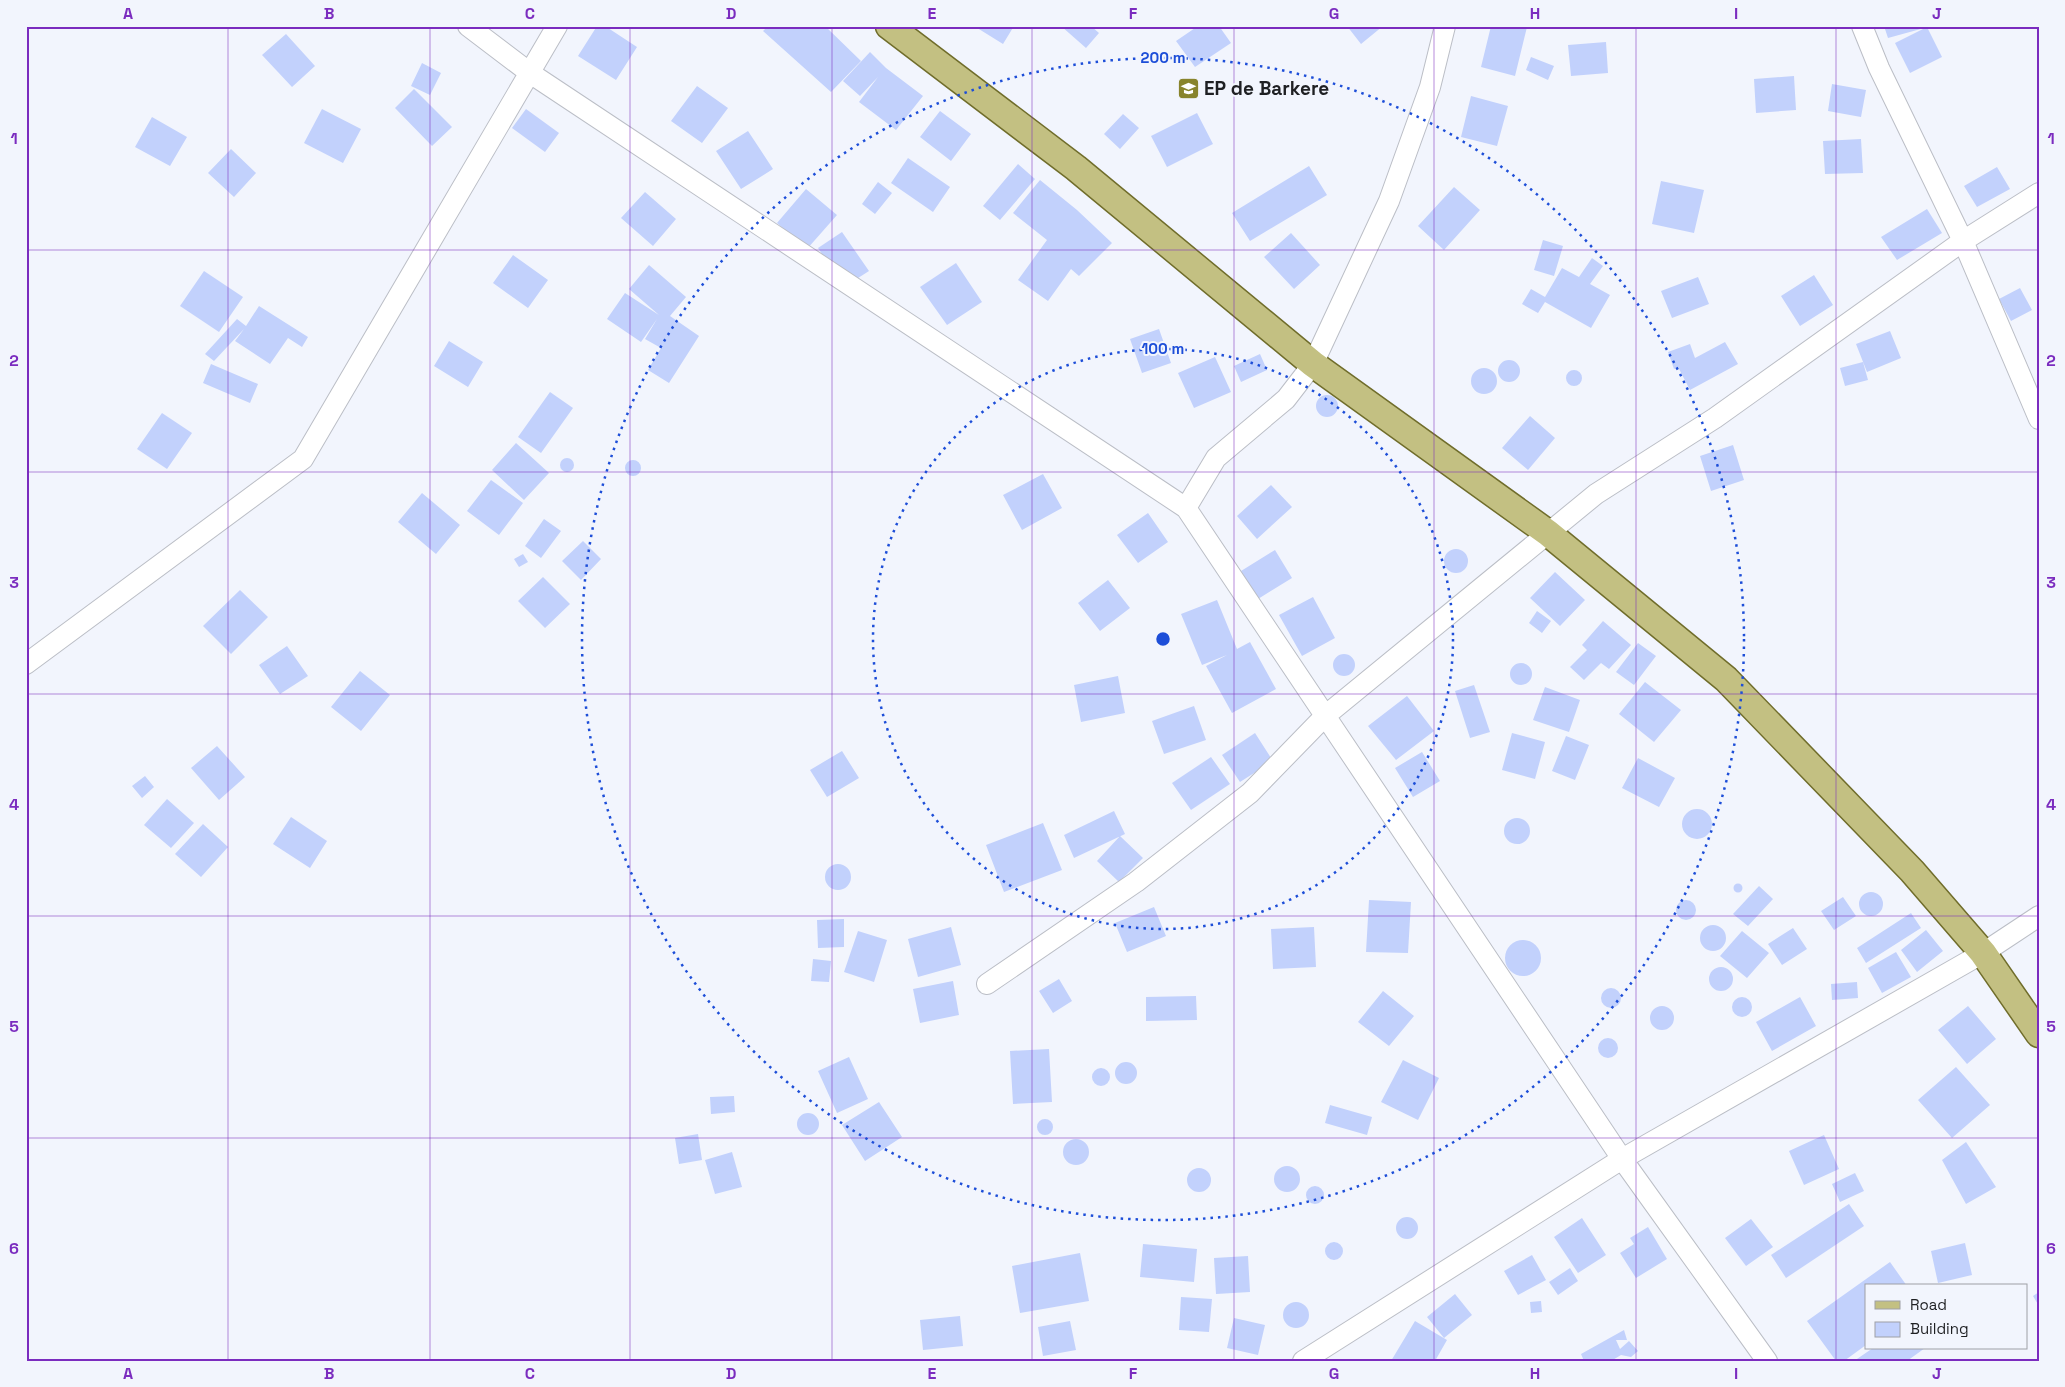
<svg xmlns="http://www.w3.org/2000/svg" width="2065" height="1387" viewBox="0 0 2065 1387" font-family="'Space Grotesk',sans-serif">
<style>
.building{fill:#c2d1fc}
.lines{fill:none;stroke-linecap:round;stroke-linejoin:round}
.minor-casing{stroke:#bbbec6;stroke-width:22}
.major-casing{stroke:#706d2b;stroke-width:29}
.minor{stroke:#fff;stroke-width:20}
.major{stroke:#c3c082;stroke-width:26}
.grid{fill:none;stroke:#7b2cbf;stroke-width:1;stroke-opacity:0.55}
.ring{fill:none;stroke:#1d4ed8;stroke-width:2.5;stroke-dasharray:2.5 5}
.labels{text-anchor:middle;stroke-width:4;stroke-linejoin:round;paint-order:stroke}
.poi-label{font-size:19px;font-weight:bold;fill:#1f2023;stroke:#f2f5fd;text-anchor:start}
.centre{fill:#1d4ed8;stroke:#f2f5fd;stroke-width:2.5}
.ring-label{font-size:15px;text-anchor:middle;font-weight:bold;fill:#1d4ed8;stroke:#f2f5fd;stroke-width:4;stroke-linejoin:round;paint-order:stroke}
.neatline{fill:none;stroke:#7b2cbf;stroke-width:2}
.grid-label{font-size:16px;text-anchor:middle;font-weight:bold;fill:#7b2cbf}
</style>
<rect width="100%" height="100%" fill="#f2f5fd"/>
<path class="building" d="M597 26H605L637 47 616 80 578 56Z
M768 26H825L861 61 831 92 763 31Z
M974 26H1014L1003 44Z
M1061 26H1091L1099 33 1086 48Z
M1198 26H1219L1231 43 1195 67 1176 41Z
M1347 26H1383L1361 44Z
M1491 26 1527 27 1515 76 1481 67Z
M1884 26H1928V27L1888 38Z
M1927 27 1942 57 1910 73 1895 43Z
M286 34 315 66 292 87 262 55Z
M1606 42 1608 73 1571 76 1568 45Z
M870 52 886 68 923 96 896 130 859 102 878 77 860 96 843 81Z
M1531 57 1554 66 1548 80 1526 70Z
M422 63 441 73 430 95 411 86Z
M1794 76 1796 110 1756 113 1754 79Z
M1832 84 1866 90 1861 117 1828 111Z
M697 86 728 108 702 143 671 121Z
M414 89 452 127 432 146 395 108Z
M1471 96 1508 106 1497 146 1461 137Z
M322 109 361 129 343 163 304 143Z
M526 109 559 133 545 152 512 128Z
M940 111 971 134 951 161 920 137Z
M1197 113 1213 144 1167 167 1151 136Z
M1123 114 1139 128 1120 149 1104 134Z
M152 117 187 137 170 166 135 147Z
M748 131 773 169 741 189 716 151Z
M1861 139 1863 173 1825 174 1823 141Z
M231 149 256 173 234 197 208 173Z
M908 158 950 187 933 212 891 183Z
M1018 164 1035 179 1000 220 983 206Z
M1309 166 1327 195 1250 241 1232 213Z
M1997 167 2010 189 1977 207 1964 186Z
M1040 180 1077 210 1112 243 1079 276 1071 269 1048 301 1018 280 1047 240 1013 213Z
M1661 181 1704 190 1694 233 1652 224Z
M878 182 892 193 875 214 862 204Z
M1454 187 1480 210 1444 250 1418 226Z
M806 189 837 215 807 249 777 223Z
M645 192 676 219 653 246 621 218Z
M1927 209 1942 233 1897 260 1881 237Z
M842 232 869 271 844 287 818 248Z
M1291 233 1320 265 1294 289 1264 257Z
M1543 240 1563 246 1554 276 1534 270Z
M513 255 548 280 528 308 493 283Z
M1592 258 1603 266 1590 284 1610 295 1591 328 1545 302 1538 313 1522 304 1531 289 1545 297 1562 268 1579 277Z
M956 263 982 302 947 325 920 287Z
M649 265 686 297 670 316 699 336 669 383 648 370 661 348 645 339 657 319 641 342 607 319 625 293 659 315 629 289Z
M204 271 243 297 219 332 180 306Z
M1814 275 1833 305 1800 326 1781 296Z
M1698 277 1709 304 1672 318 1661 291Z
M2020 288 2032 310 2011 321 1999 299Z
M259 306 308 337 302 347 288 338 270 364 235 341 244 329 214 361 205 354 237 319 246 326Z
M1159 329 1171 363 1142 373 1130 339Z
M1890 331 1901 358 1867 372 1856 344Z
M449 341 483 362 468 387 434 366Z
M1725 342 1738 364 1690 390 1678 367 1674 369 1668 352 1690 344 1695 358Z
M1260 354 1267 370 1241 382 1234 366Z
M1215 357 1231 392 1194 408 1178 373Z
M1498 371a11 11 0 1 1 22 0a11 11 0 1 1-22 0Z
M1863 362 1868 380 1845 386 1840 368Z
M211 364 258 384 250 403 203 383Z
M1471 381a13 13 0 1 1 26 0a13 13 0 1 1-26 0Z
M1566 378a8 8 0 1 1 16 0a8 8 0 1 1-16 0Z
M550 392 573 408 541 453 518 437Z
M1316 406a11 11 0 1 1 22 0a11 11 0 1 1-22 0Z
M162 413 192 433 167 469 137 449Z
M1530 416 1555 438 1528 470 1502 448Z
M516 443 549 473 524 500 492 470Z
M1733 445 1744 480 1711 491 1700 456Z
M560 465a7 7 0 1 1 14 0a7 7 0 1 1-14 0Z
M625 468a8 8 0 1 1 16 0a8 8 0 1 1-16 0Z
M1043 474 1062 508 1022 530 1003 495Z
M491 480 523 503 499 535 467 511Z
M1271 485 1292 507 1257 539 1237 516Z
M422 493 460 525 436 554 398 522Z
M1148 513 1168 542 1138 563 1117 535Z
M544 519 561 531 541 558 525 546Z
M583 541 601 559 581 580 562 561Z
M1444 561a12 12 0 1 1 24 0a12 12 0 1 1-24 0Z
M1275 550 1292 578 1258 599 1241 571Z
M523 554 528 562 519 567 514 559Z
M1555 572 1585 600 1560 626 1530 598Z
M543 577 570 604 545 628 518 601Z
M1108 580 1130 608 1100 631 1078 603Z
M240 590 268 617 231 654 203 626Z
M1313 597 1335 638 1302 656 1279 615Z
M1217 600 1237 649 1250 642 1276 689 1232 713 1206 666 1227 655 1202 665 1181 614Z
M1537 611 1551 621 1542 633 1529 623Z
M1603 621 1631 645 1609 669 1601 663 1584 680 1570 667 1587 650 1582 645Z
M1638 643 1656 656 1634 685 1616 672Z
M287 646 308 676 280 694 259 665Z
M1333 665a11 11 0 1 1 22 0a11 11 0 1 1-22 0Z
M1510 674a11 11 0 1 1 22 0a11 11 0 1 1-22 0Z
M360 671 390 695 361 731 331 707Z
M1118 676 1125 713 1081 722 1074 685Z
M1645 682 1681 710 1654 742 1619 714Z
M1474 685 1490 732 1470 738 1455 691Z
M1545 687 1580 700 1569 732 1533 720Z
M1407 696 1434 731 1396 760 1368 726Z
M1194 706 1206 740 1164 754 1152 721Z
M1255 733 1273 761 1240 782 1222 755Z
M1512 733 1545 742 1535 779 1502 770Z
M1566 736 1589 745 1575 780 1552 771Z
M217 746 245 777 219 800 191 768Z
M842 751 859 778 827 797 810 770Z
M1422 752 1440 781 1413 797 1395 768Z
M1211 757 1230 784 1191 810 1172 783Z
M1638 758 1675 778 1659 807 1622 788Z
M145 776 154 787 142 798 132 786Z
M167 799 194 823 171 848 144 825Z
M1682 824a15 15 0 1 1 30 0a15 15 0 1 1-30 0Z
M1114 811 1125 834 1074 858 1064 835Z
M291 817 327 841 310 868 273 844Z
M1504 831a13 13 0 1 1 26 0a13 13 0 1 1-26 0Z
M1043 823 1062 870 1004 892 986 845Z
M203 824 228 847 201 877 175 854Z
M1120 836 1143 858 1119 882 1097 861Z
M825 877a13 13 0 1 1 26 0a13 13 0 1 1-26 0Z
M1733.5 888a4.5 4.5 0 1 1 9 0a4.5 4.5 0 1 1-9 0Z
M1759 886 1773 899 1748 926 1733 914Z
M1859 904a12 12 0 1 1 24 0a12 12 0 1 1-24 0Z
M1843 897 1856 916 1834 930 1821 911Z
M1676 910a10 10 0 1 1 20 0a10 10 0 1 1-20 0Z
M1369 900 1411 902 1408 953 1366 952Z
M1154 907 1166 936 1127 952 1115 923Z
M1911 913 1921 928 1866 963 1857 948Z
M844 919V947L818 948 817 920Z
M1700 938a13 13 0 1 1 26 0a13 13 0 1 1-26 0Z
M951 927 961 965 918 977 908 939Z
M1314 927 1316 967 1273 969 1271 929Z
M1793 928 1807 949 1782 965 1768 944Z
M1926 930 1943 951 1917 972 1901 950Z
M858 931 887 940 874 982 844 972Z
M1742 931 1769 953 1747 978 1720 956Z
M1505 958a18 18 0 1 1 36 0a18 18 0 1 1-36 0Z
M1896 952 1911 977 1882 993 1868 968Z
M813 959 831 961 829 982 811 981Z
M1709 979a12 12 0 1 1 24 0a12 12 0 1 1-24 0Z
M1059 979 1072 1001 1053 1013 1039 991Z
M953 981 959 1015 920 1023 913 989Z
M1857 982 1858 998 1832 1000 1831 984Z
M1601 998a10 10 0 1 1 20 0a10 10 0 1 1-20 0Z
M1383 991 1414 1016 1389 1046 1358 1022Z
M1196 996 1197 1020 1146 1021V997Z
M1800 997 1816 1026 1772 1051 1756 1022Z
M1732 1007a10 10 0 1 1 20 0a10 10 0 1 1-20 0Z
M1968 1006 1996 1039 1967 1064 1938 1030Z
M1650 1018a12 12 0 1 1 24 0a12 12 0 1 1-24 0Z
M1598 1048a10 10 0 1 1 20 0a10 10 0 1 1-20 0Z
M1049 1049 1052 1102 1013 1104 1010 1051Z
M849 1057 868 1099 837 1113 818 1071Z
M1403 1060 1439 1078 1418 1120 1381 1102Z
M1115 1073a11 11 0 1 1 22 0a11 11 0 1 1-22 0Z
M1956 1067 1990 1105 1952 1138 1918 1100Z
M1092 1077a9 9 0 1 1 18 0a9 9 0 1 1-18 0Z
M734 1096 735 1112 711 1114 710 1097Z
M879 1102 902 1137 865 1161 842 1125Z
M1330 1105 1372 1117 1367 1135 1325 1123Z
M797 1124a11 11 0 1 1 22 0a11 11 0 1 1-22 0Z
M1037 1127a8 8 0 1 1 16 0a8 8 0 1 1-16 0Z
M698 1134 702 1160 679 1164 675 1138Z
M1824 1135 1839 1169 1804 1185 1789 1151Z
M1063 1152a13 13 0 1 1 26 0a13 13 0 1 1-26 0Z
M1966 1142 1996 1187 1966 1204 1942 1160Z
M732 1152 742 1187 715 1194 705 1160Z
M1274 1179a13 13 0 1 1 26 0a13 13 0 1 1-26 0Z
M1187 1180a12 12 0 1 1 24 0a12 12 0 1 1-24 0Z
M1855 1173 1864 1191 1840 1202 1832 1184Z
M1306 1195a9 9 0 1 1 18 0a9 9 0 1 1-18 0Z
M1849 1204 1864 1226 1786 1278 1771 1255Z
M1396 1228a11 11 0 1 1 22 0a11 11 0 1 1-22 0Z
M1582 1218 1606 1255 1578 1273 1554 1237Z
M1751 1219 1773 1247 1746 1266 1725 1238Z
M1648 1227 1667 1259 1636 1278 1620 1253 1634 1244 1630 1238Z
M1325 1251a9 9 0 1 1 18 0a9 9 0 1 1-18 0Z
M1965 1243 1972 1275 1938 1283 1931 1251Z
M1143 1244 1197 1249 1194 1282 1140 1277Z
M1080 1253 1089 1301 1020 1313 1012 1266Z
M1532 1255 1546 1280 1518 1295 1504 1271Z
M1248 1256 1250 1292 1216 1294 1214 1258Z
M1890 1262 1907 1286H1866V1345L1844 1361H1836L1807 1321Z
M1570 1268 1578 1281 1558 1295 1549 1282Z
M2039 1292V1306L2033 1296Z
M1455 1294 1472 1315 1444 1338 1427 1317Z
M1181 1297 1212 1299 1209 1332 1179 1330Z
M1541 1301 1542 1312 1531 1313 1530 1302Z
M1283 1315a13 13 0 1 1 26 0a13 13 0 1 1-26 0Z
M960 1316 963 1346 923 1350 920 1320Z
M1234 1318 1265 1325 1258 1355 1227 1348Z
M1070 1321 1076 1350 1043 1356 1038 1327Z
M1415 1321 1447 1340 1435 1361H1391Z
M1624 1330 1627 1340H1616L1620 1349 1629 1341 1638 1351 1631 1357 1621 1355 1611 1361H1584L1581 1354Z
M1873 1348H1925L1907 1361H1854Z"/>
<g class="lines">
<defs>
<path id="minor" d="M468 26 530 73 1186 508 1622 1159 1767 1361
M1862 26 1879 68 1963 241 2039 419
M1186 508 1216 458 1286 399 1313 364 1389 201 1430 87 1445 26
M26 664 303 459 557 26
M987 984 1136 882 1250 793 1325 716 1596 494 1715 418 1963 241 2039 193
M1303 1361 1622 1159 1983 953 2039 916"/>
<path id="major" d="M889 26 1076 168 1313 364 1548 533 1726 679 1912 871 1983 953 2039 1034"/>
</defs>
<use href="#minor" class="minor-casing"/>
<use href="#major" class="major-casing"/>
<use href="#minor" class="minor"/>
<use href="#major" class="major"/>
</g>
<path class="grid" d="M228 26V1361M430 26V1361M630 26V1361M832 26V1361M1032 26V1361M1234 26V1361M1434 26V1361M1636 26V1361M1836 26V1361M26 250H2039M26 472H2039M26 694H2039M26 916H2039M26 1138H2039"/>
<g class="ring">
<circle cx="1163" cy="639" r="290"/>
<circle cx="1163" cy="639" r="581"/>
</g>
<defs>
<symbol id="school-square" viewBox="-11 -11 22 22"><rect x="-9" y="-9" width="18" height="18" rx="4" fill="#88842c" stroke="#f2f5fd"/><path d="M0-5L7-2L0 1L-7-2ZM-4 1L0 2.5L4 1V4Q0 6-4 4Z" fill="#fff"/></symbol>
</defs>
<g fill-rule="evenodd">
<use href="#school-square" x="1176" y="76" width="25" height="25"/>
</g>
<g class="labels">
<g class="poi-label">
<text x="1204" y="95">EP de Barkere</text>
</g>
</g>
<circle cx="1163" cy="639" r="8" class="centre"/>
<g class="ring-label">
<text x="1163" y="63">200 m</text>
<text x="1163" y="354">100 m</text>
</g>
<rect width="2065" height="1387" fill="none" stroke="#f2f5fd" stroke-width="55"/>
<rect x="1865" y="1284" width="162" height="65" fill="#f2f5fd" stroke="#9ea0a6"/>
<rect x="1875" y="1301" width="25" height="8" fill="#c3c082" stroke="#9ea0a6"/>
<text x="1910" y="1310" font-size="15" fill="#1f2023">Road</text>
<rect x="1875" y="1322" width="25" height="15" fill="#c2d1fc" stroke="#9ea0a6"/>
<text x="1910" y="1334" font-size="15" fill="#1f2023">Building</text>
<rect x="28" y="28" width="2010" height="1332" class="neatline"/>
<g class="grid-label">
<text x="128" y="19">A</text>
<text x="329" y="19">B</text>
<text x="530" y="19">C</text>
<text x="731" y="19">D</text>
<text x="932" y="19">E</text>
<text x="1133" y="19">F</text>
<text x="1334" y="19">G</text>
<text x="1535" y="19">H</text>
<text x="1736" y="19">I</text>
<text x="1937" y="19">J</text>
<text x="14" y="144">1</text>
<text x="2051" y="144">1</text>
<text x="14" y="366">2</text>
<text x="2051" y="366">2</text>
<text x="14" y="588">3</text>
<text x="2051" y="588">3</text>
<text x="14" y="810">4</text>
<text x="2051" y="810">4</text>
<text x="14" y="1032">5</text>
<text x="2051" y="1032">5</text>
<text x="14" y="1254">6</text>
<text x="2051" y="1254">6</text>
<text x="128" y="1379">A</text>
<text x="329" y="1379">B</text>
<text x="530" y="1379">C</text>
<text x="731" y="1379">D</text>
<text x="932" y="1379">E</text>
<text x="1133" y="1379">F</text>
<text x="1334" y="1379">G</text>
<text x="1535" y="1379">H</text>
<text x="1736" y="1379">I</text>
<text x="1937" y="1379">J</text>
</g>
</svg>
